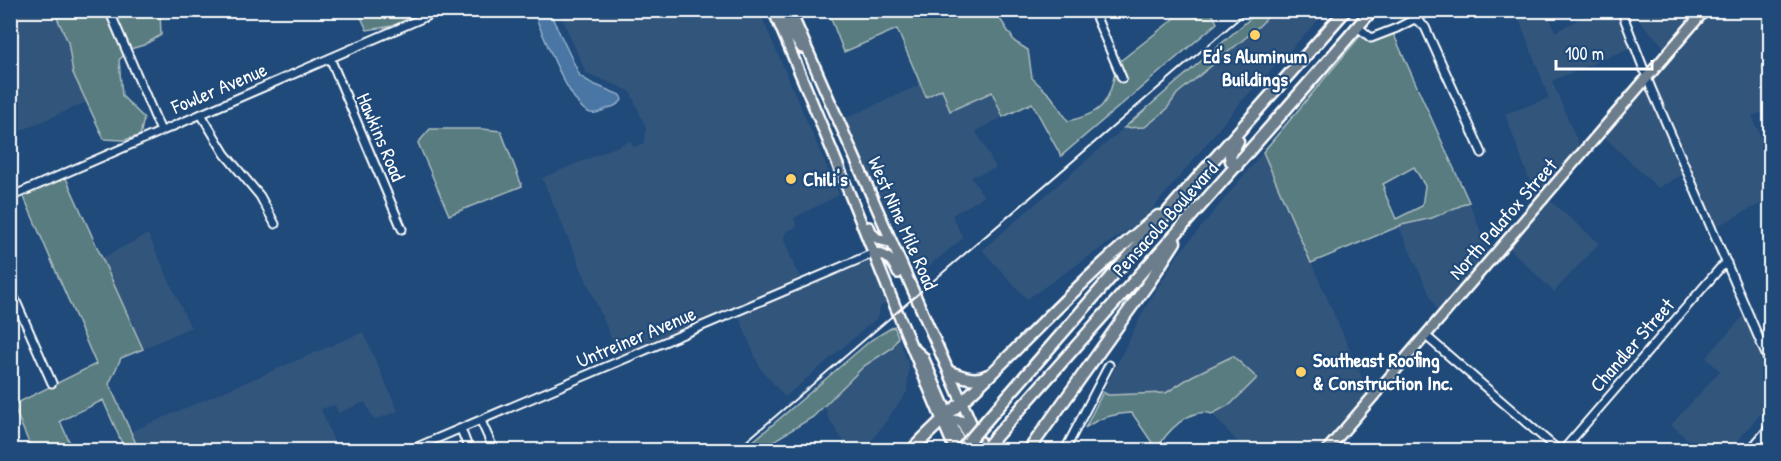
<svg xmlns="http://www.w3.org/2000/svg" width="1781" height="461" viewBox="0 0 1781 461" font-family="'Patrick Hand',sans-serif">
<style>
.built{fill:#32557c}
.green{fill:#597b80;stroke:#acbdc0;stroke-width:1.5;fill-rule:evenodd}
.water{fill:#4976a4;stroke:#92adc8;stroke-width:1.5}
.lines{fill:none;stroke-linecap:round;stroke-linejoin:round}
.minor-casing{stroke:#fff;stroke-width:11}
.major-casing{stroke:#fff;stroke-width:14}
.highway-casing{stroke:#fff;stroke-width:15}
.minor{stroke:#1f4a7a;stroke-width:7}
.major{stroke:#6c7d8c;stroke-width:9}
.highway{stroke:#6c7d8c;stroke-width:10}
.rail{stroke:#fff;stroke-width:2}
.highway-bridge-casing{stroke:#fff;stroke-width:15;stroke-linecap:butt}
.highway-bridge{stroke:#6c7d8c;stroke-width:10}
.poi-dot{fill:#ffd166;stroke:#1f4a7a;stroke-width:2}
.labels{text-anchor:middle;stroke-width:4.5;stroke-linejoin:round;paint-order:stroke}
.poi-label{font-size:20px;font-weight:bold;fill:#fff;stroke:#1f4a7a;text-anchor:start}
.street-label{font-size:20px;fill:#fff;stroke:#1f4a7a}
</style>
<rect width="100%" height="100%" fill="#1f4a7a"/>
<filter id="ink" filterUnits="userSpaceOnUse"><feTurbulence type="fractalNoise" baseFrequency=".0167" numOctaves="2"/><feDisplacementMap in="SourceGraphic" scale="12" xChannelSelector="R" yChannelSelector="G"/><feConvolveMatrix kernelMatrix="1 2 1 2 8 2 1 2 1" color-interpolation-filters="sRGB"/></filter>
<g filter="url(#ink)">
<path class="built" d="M11 11H54L68 42 73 73 87 102 11 135Z
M559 11H759L839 195 794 218 797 227 786 232 784 239 795 268 803 280 619 356 542 178 630 141 634 147 644 143 646 128 630 91 586 73Z
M1274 11H1327L1242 101 1145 218 1027 299 982 250 1124 128 1126 129 1166 110 1177 94 1255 30Z
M1516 11H1548L1555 32 1594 11H1617L1632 47 1552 81 1581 150 1537 201 1505 114 1549 98Z
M1642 11H1701L1667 50 1637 18Z
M1710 11H1770V110L1752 116 1770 160V199L1715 227 1651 79Z
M921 84 926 96 942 89 950 111 992 92 1003 117 976 131 996 168 971 177 984 197 952 215 963 238 918 275 902 238 860 156 844 119Z
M1646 85 1684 174 1658 188 1603 136Z
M1263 152 1370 396 1323 450H1245L1212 414 1231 404 1233 356 1192 376 1166 393 1108 395 1103 392 1145 308 1178 255Z
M1548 199 1599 243 1554 292 1507 246Z
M1469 202 1490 255 1439 315 1399 227 1432 218Z
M148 234 190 326H193L143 349 102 258Z
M867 260 873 265 888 301 880 307 877 318 785 397 760 368 738 315Z
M1745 314 1770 374V403L1729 450H1700L1671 425 1720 371 1706 358Z
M363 332 398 411 374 420 365 402 338 413 335 405 321 409 334 442 317 450H139L132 431Z
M898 337 909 366 907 392 865 450H849L829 419 824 405 864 366 892 348Z"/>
<path class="green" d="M1260 10 1274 11 1255 30 1177 94 1166 110 1145 127 1124 128Z
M104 11 124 55 119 60 122 96 144 118 140 136 123 140 104 139 73 73 68 42 54 11Z
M113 11H160L161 35 144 45 130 49Z
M358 11H433L399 25 367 30Z
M828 11H995L1015 42 1028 50 1032 78 1051 96 1068 121C1100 114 1109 105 1115 72L1120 82 1126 79 1119 62 1184 11H1211L1217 23 1061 156 1032 103 1003 117 992 92 950 111 942 89 926 97 897 29 844 52Z
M1393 33 1469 202 1432 218 1402 225 1311 263 1263 152 1361 35C1373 45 1380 38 1393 33ZM1414 167 1425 186 1422 206 1396 219 1383 189 1385 188 1383 184Z
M430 129H482L501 131 522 186 449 215 418 143Z
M65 176 143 349 121 358 109 384 139 450H125L103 400 60 421 73 450H32L13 405 96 364 23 195Z
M894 326 898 337 892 348 864 366 813 417 778 438 763 450H743L871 340Z
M1233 356 1257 378 1231 404 1212 414C1190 406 1165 433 1157 450L1132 413C1114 414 1100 417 1085 428L1103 392 1108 395 1166 393 1192 376Z"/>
<path class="water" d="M533 11H549L580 76 591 83 620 95 622 100C618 106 612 107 606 109 600 112 595 115 588 112 569 104 542 31 533 11Z"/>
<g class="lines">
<defs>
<path id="minor" d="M109 10 161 131
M1093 10 1122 78
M1621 10 1651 88 1770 364
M1415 19 1425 27 1482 153
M1358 27 1371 38 1397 28 1428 12
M330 58 402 229
M201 114 225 154 260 196 275 224
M10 197 441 10
M10 288 52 383
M1426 336 1558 450
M481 421 494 450
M461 429 469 450
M1570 442 1579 450
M410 450 874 253
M1065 450 1109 365
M1563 450 1720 268 1727 263"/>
<path id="major" d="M773 10C837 156 892 305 955 450
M781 10 789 30 802 48
M790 10 983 450
M869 227C873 238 880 241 891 242
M874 253C888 255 893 261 898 273
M912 347 923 357 963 450
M947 420 961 421 975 450
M1327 450 1705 10"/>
<path id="highway" d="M1237 166 1231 161 1230 156 1238 141
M950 372C963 377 976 382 988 375
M986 421 1179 199 1346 10
M912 450C937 423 965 400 991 374 1046 320 1098 264 1158 216
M984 450C1113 304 1244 159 1372 10
M1029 450 1150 281 1175 242"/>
</defs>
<use href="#minor" class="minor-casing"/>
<use href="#major" class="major-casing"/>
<use href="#highway" class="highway-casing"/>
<use href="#minor" class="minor"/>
<use href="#major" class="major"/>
<use href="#highway" class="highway"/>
<path class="rail" d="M736 450 1249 10
M1744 450 1770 420"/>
<defs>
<path id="highway-bridge" d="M961 450 986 421"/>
</defs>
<use href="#highway-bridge" class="highway-bridge-casing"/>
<use href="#highway-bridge" class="highway-bridge"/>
</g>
</g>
<g class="poi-dot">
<circle cx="1255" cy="35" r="6"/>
<circle cx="791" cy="179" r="6"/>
<circle cx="1301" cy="372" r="6"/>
</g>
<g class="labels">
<g class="poi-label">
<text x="1255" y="63" text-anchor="middle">Ed's Aluminum<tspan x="1255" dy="23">Buildings</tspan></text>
<text x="803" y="186">Chili's</text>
<text x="1313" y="367">Southeast Roofing<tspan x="1313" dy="23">&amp; Construction Inc.</tspan></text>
</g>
<g class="street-label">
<text transform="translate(219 88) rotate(-23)" y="7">Fowler Avenue</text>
<text transform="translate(381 137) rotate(67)" y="7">Hawkins Road</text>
<text transform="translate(1165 219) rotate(-48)" y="7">Pensacola Boulevard</text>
<text transform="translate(1503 219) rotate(-49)" y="7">North Palafox Street</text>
<text transform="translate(903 223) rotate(66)" y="7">West Nine Mile Road</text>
<text transform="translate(636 337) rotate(-23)" y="7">Untreiner Avenue</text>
<text transform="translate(1632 345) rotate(-49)" y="7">Chandler Street</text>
</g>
</g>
<rect width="1781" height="461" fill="none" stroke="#1f4a7a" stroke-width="36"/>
<rect x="18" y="18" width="1745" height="425" fill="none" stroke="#fff" stroke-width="2" filter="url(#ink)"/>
<path d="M1556 60v9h96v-9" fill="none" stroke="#ffffff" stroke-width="3"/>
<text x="1565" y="60" font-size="18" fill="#ffffff" stroke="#1f4a7a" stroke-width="4.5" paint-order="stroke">100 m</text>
</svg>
